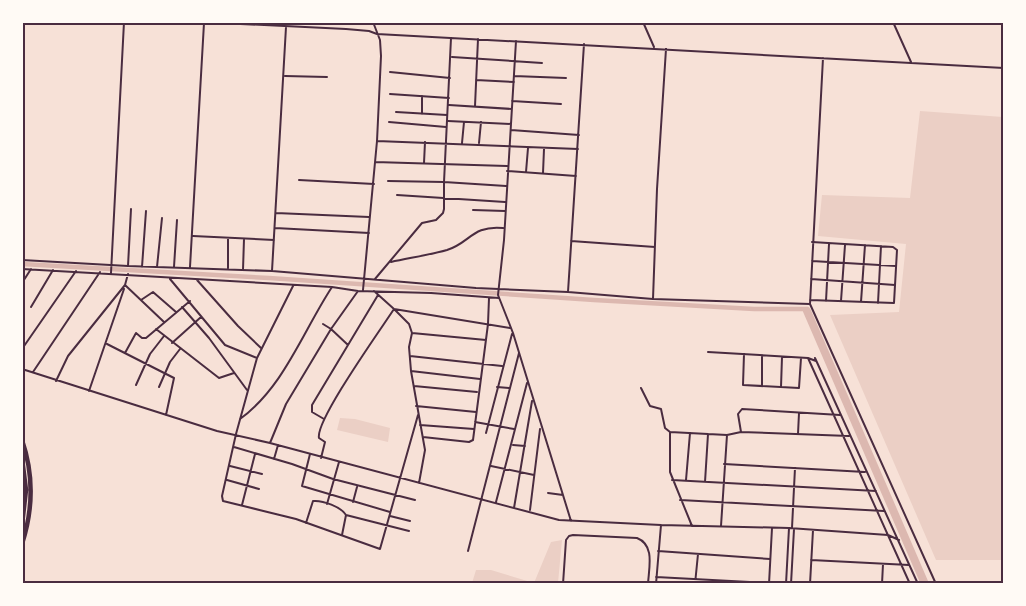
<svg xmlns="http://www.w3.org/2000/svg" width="1026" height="606" viewBox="0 0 1026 606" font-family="Manrope,sans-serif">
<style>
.green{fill:#ebcfc5}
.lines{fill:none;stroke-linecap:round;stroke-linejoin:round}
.canal{stroke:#dcb8b0;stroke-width:4.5}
.river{stroke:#dcb8b0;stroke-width:8}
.minor{stroke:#4a2c40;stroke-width:2}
.trunk{stroke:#4a2c40;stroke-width:4.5}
.neatline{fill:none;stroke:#4a2c40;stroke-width:2}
</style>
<rect width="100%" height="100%" fill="#f7e1d7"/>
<path class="green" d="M920 111 1003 117V560H936L830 315 899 312 906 244 818 236 822 195 910 198Z
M340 418 355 419 390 428 388 442 337 430Z
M562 540 558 583H472L476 570H491L534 583 551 542Z"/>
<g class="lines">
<path class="canal" d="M22 264 269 278 594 300 754 309H807V311"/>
<path class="river" d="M807 311 925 584"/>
<path class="minor" d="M199 22 346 29 369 31 377 34 1004 68
M643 22 654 47
M893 22 911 62
M451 38 444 182 506 186
M516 41 504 240 498 295 513 333 571 521
M452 57 542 63
M823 58 810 304 936 584
M390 72 450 78
M285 76 327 77
M514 76 566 78
M476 80 514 82
M390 94 449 98
M512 101 561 104
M449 105 512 109
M475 106 478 39
M396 112 447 115
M422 114V96
M448 121 511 124
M389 122 446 127
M511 130 579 135
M377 141 578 149
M462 143 464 122
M479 143 481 122
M375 162 507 166
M424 163 425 142
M507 171 576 176
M526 172 528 148
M543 173 544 149
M299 180 374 184
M397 195 505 202
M473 210 505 211
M276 213 369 217
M275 228 369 233
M193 236 274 240
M571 241 655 247
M22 260 128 266 272 271 476 288 568 292 653 299 810 304
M812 261 896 266
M391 262C409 258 429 255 447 250 470 243 472 225 503 228
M128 266 131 209
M142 267 146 211
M157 267 162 218
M174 267 177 220
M190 267 204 23
M228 268V238
M22 269 332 287 358 291 431 293 499 298
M243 270 244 239
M272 271 286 27
M111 273 124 22
M128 274 125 285 164 322
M170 279 225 345 257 358
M375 279 422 223 436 220 443 213 444 209V182L388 181
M811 279 895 285
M197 280 238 326 261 348
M22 283 31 269
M293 286 257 358 236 434 222 496 223 501 296 519 380 549 418 415
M363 290 377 141 381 56 380 40 373 22
M374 291 394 309 510 328
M568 292 584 44
M653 299 657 189 666 49
M141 300 153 292 176 312
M810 300 894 303 897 250 893 247 812 242
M826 301 829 244
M841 301 845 245
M861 302 865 245
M878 303 881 246
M31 307 53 270
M182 307 209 338 247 390
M323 324 331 329 348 345
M156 329 219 378 234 373
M412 333 486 340
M172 343 201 317
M107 344 174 378 166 415
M22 349 76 271
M708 352 808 358 816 361
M125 353 136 333 142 338H146L190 301
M744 354 743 385 799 388 801 358
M410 356 502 366
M808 358 910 584
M815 358 918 584
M22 369 217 431 270 443 559 520 661 525 789 528 888 535 899 540
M411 371 480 379
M33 372 100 272
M56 381 68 356 125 285
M136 385 150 354 164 336
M414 386 477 392
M762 386V356
M159 387 170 362 180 349
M497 387 509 388
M781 387 782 357
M641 388 650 406 661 409 665 428 670 432 727 435 741 432 849 436
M89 391 124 289
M416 406 476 412
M240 419C284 387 303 331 332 287
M324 419 312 412V405L378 295
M475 422 514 429
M420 425 474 429
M670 432V472L692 526
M741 432 738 414 742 409 840 415
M486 433 512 334
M798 434 799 413
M423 437 469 442 473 440 488 324 489 298
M270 443 286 404 331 329 358 291
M513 445 525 446
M234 447 292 464 333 479 415 500
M310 454 302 486 390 512
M321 458 325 442 319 438C315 421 381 329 394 309L409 324 412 333 409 347 411 371 425 450 419 483
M274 459 278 445
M724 464 865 472
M230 466 262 474
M491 466 534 475
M227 480 259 489
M672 480 876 491
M686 480 690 433
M705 482 708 434
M548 493 563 495
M680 500 884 511
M353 502 357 487
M496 502 527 383
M327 504 339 462
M242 505 255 454
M514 508 532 401
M530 510 540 429
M346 515 409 531
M390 516 410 521
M306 523 313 501C323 500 341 507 346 515L342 535
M721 526 727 435
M792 528 795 468
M468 551 519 353
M658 551 770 559
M811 560 909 565
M656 577 769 583
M563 584 566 540 569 536 573 535 637 538C655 545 649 567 648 584
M656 584 661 525
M695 584 698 554
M769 584 772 528
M786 584 789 528
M791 584 794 529
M810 584 813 530
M882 584 883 564"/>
<path class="trunk" d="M22 440C34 475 33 510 22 544
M22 458 26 490 22 525"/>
</g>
<rect width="1026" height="606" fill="none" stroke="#fffaf5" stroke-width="48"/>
<rect x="24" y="24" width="978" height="558" class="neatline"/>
</svg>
